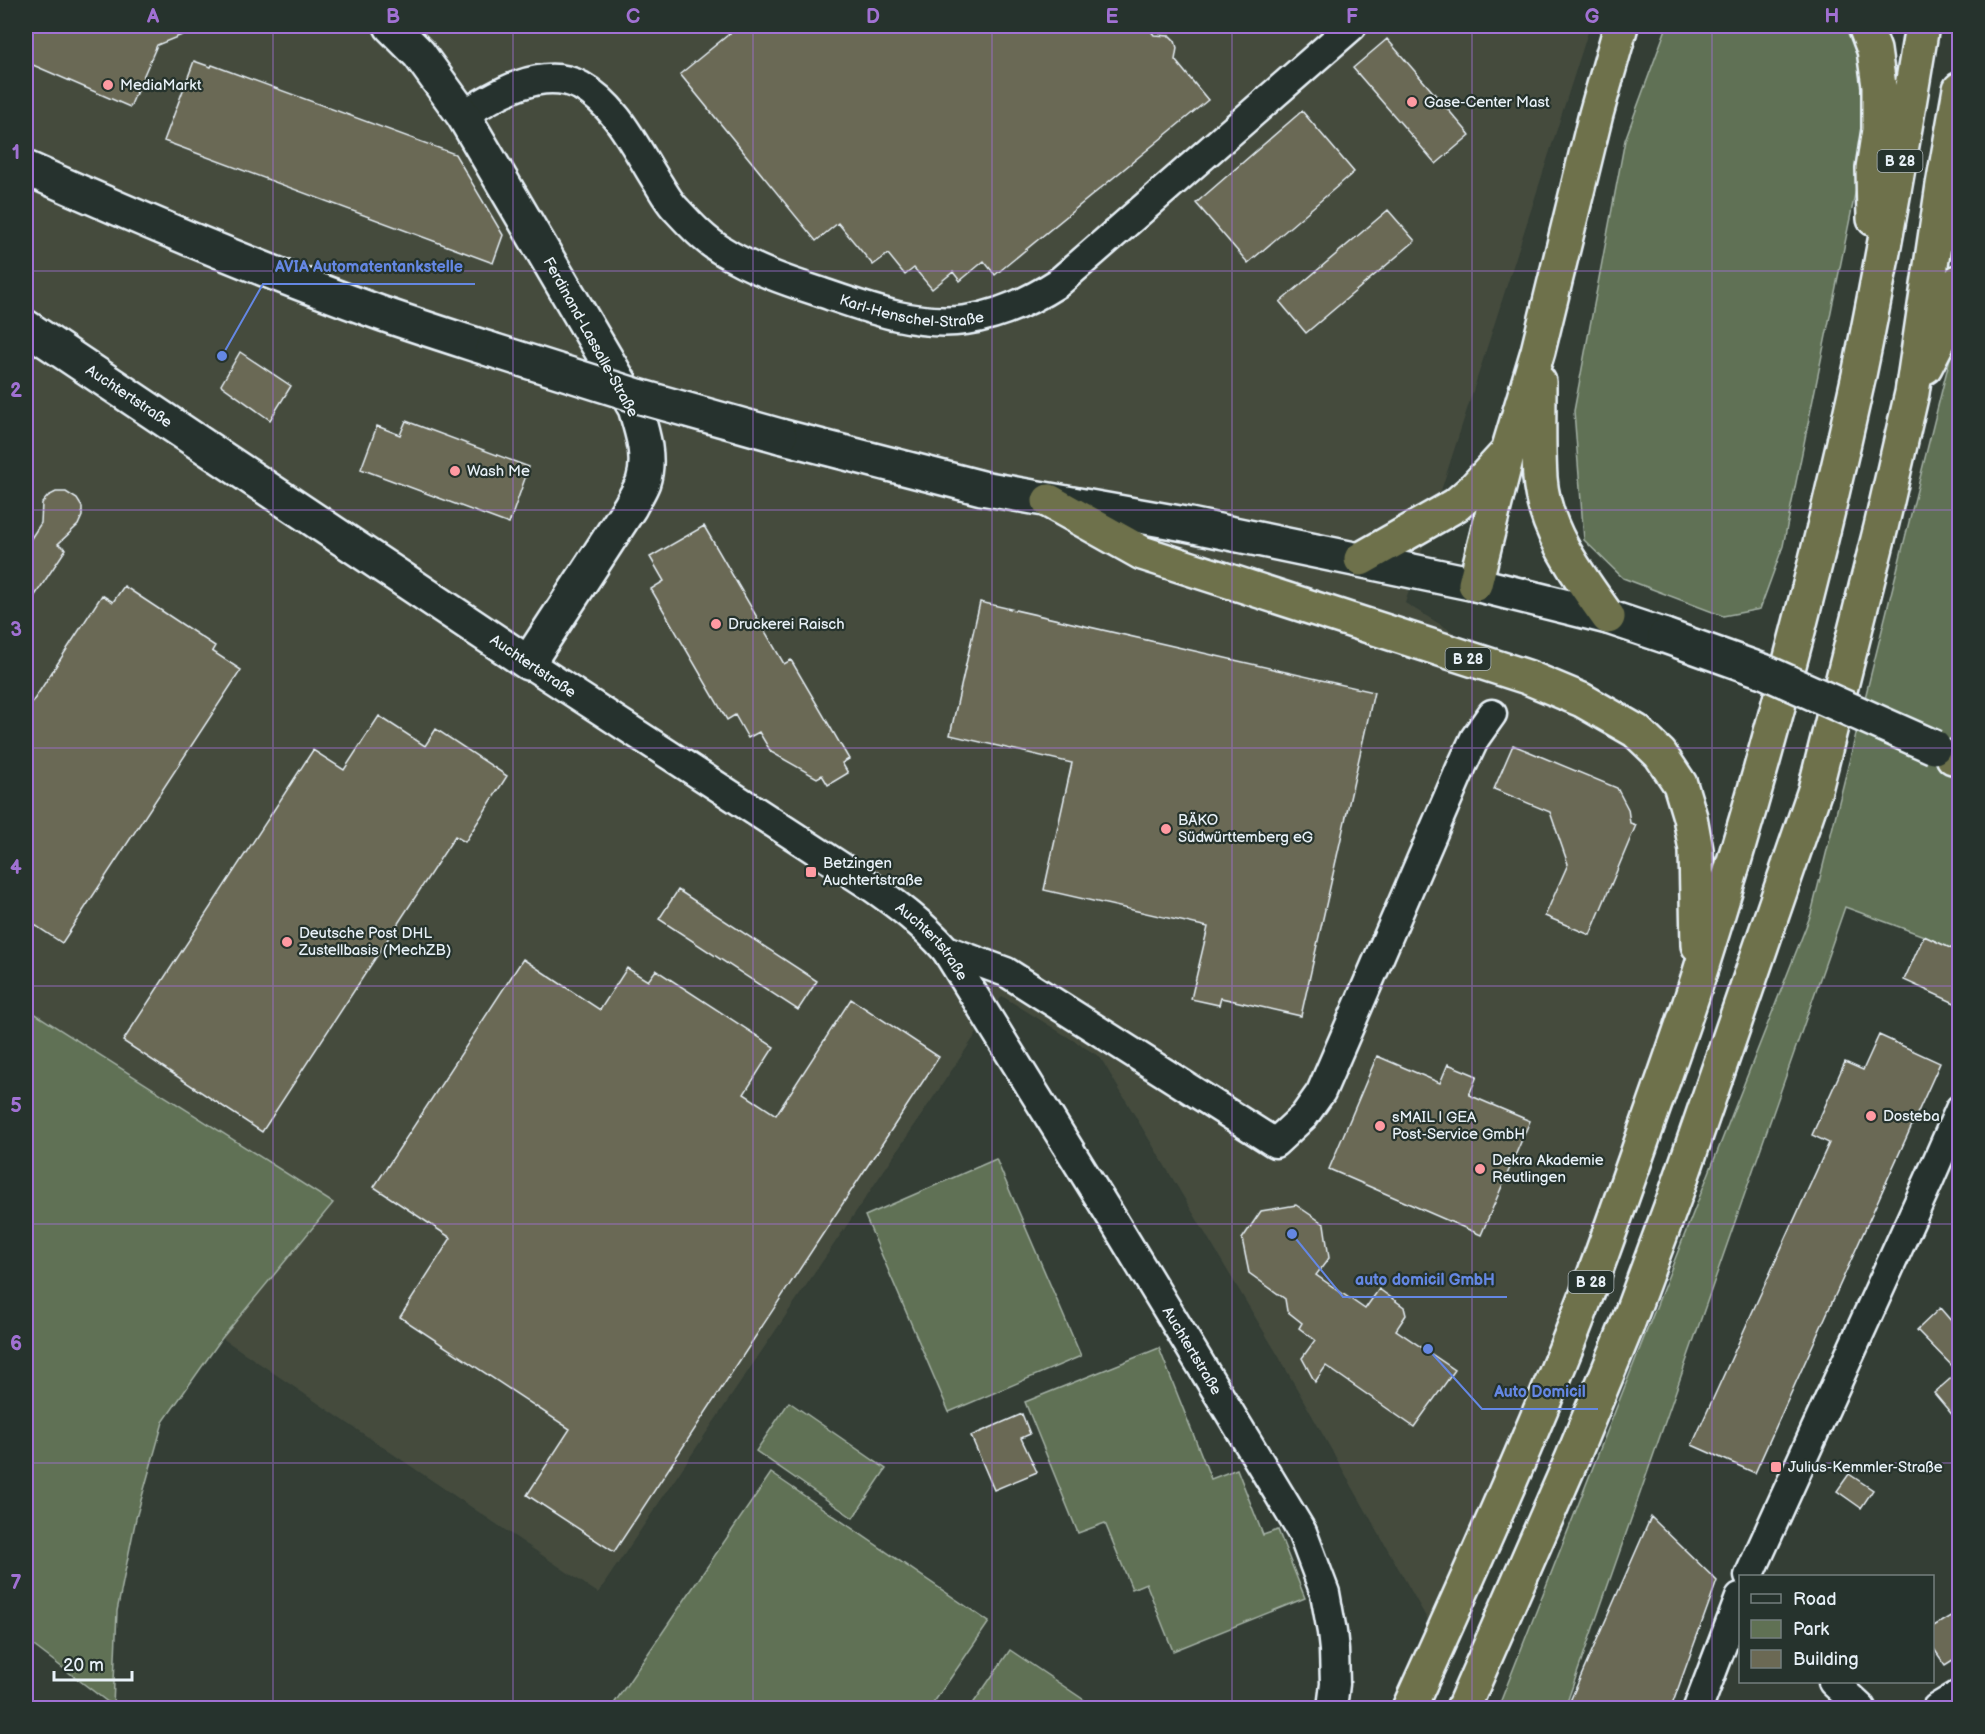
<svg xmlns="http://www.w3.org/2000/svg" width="1985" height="1734" viewBox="0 0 1985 1734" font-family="'Balsamiq Sans',sans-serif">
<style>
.built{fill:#444b3e}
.green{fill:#607154;stroke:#a4b1a6;stroke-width:1.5}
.building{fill:#6b6954;stroke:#e8f1f8;stroke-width:1.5}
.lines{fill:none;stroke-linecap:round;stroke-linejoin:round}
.minor-casing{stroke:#e8f1f8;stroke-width:33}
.tertiary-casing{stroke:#e8f1f8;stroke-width:38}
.secondary-casing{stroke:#e8f1f8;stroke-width:38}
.trunk-casing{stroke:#e8f1f8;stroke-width:38}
.minor{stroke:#26332d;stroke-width:28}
.tertiary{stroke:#26332d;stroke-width:33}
.secondary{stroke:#26332d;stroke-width:33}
.trunk{stroke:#6e714b;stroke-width:33}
.secondary-bridge-casing{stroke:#e8f1f8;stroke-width:38;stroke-linecap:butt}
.secondary-bridge{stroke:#26332d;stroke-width:33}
.grid{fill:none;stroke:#a171d3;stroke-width:1.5;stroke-opacity:0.55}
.poi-dot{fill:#ff9aa2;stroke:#26332d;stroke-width:2}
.labels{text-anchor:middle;stroke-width:4.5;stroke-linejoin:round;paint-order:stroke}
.shield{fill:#26332d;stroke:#aeb8bb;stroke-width:1.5}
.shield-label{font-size:14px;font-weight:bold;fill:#e8f1f8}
.poi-label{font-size:15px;fill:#e8f1f8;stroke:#26332d;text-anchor:start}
.street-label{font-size:15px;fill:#e8f1f8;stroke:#26332d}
.leader{fill:none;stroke:#6487e3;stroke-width:2}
.callout-dot{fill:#6487e3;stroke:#26332d;stroke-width:2}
.callout-label{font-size:16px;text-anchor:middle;font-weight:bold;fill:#6487e3;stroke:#26332d;stroke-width:4.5;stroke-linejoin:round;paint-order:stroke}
.neatline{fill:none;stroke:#a171d3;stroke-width:2}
.grid-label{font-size:20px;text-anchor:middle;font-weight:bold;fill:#a171d3}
</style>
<rect width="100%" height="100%" fill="#343e35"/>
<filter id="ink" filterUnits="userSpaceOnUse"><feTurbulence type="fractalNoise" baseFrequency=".0167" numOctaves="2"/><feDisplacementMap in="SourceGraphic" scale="12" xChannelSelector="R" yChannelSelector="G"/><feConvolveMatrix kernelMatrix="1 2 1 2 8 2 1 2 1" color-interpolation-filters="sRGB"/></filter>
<g filter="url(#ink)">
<path class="built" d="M26 26H1590L1405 603 1527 677 1582 700 1680 784 1698 979 1439 1640 1279 1357 1100 1057 1002 996 598 1593 222 1338 332 1203 26 1008Z"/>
<path class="green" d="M1667 26H1854L1861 37 1865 145 1783 546 1760 609 1723 616 1623 578 1584 540 1574 411 1625 140Z
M1959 322V952L1924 936 1845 907 1565 1708H1498L1811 914Z
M26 1008 333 1203 222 1338 163 1422 136 1518 117 1611 113 1706 26 1640Z
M996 1159 1081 1356 949 1412 865 1216Z
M1159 1348 1211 1479 1237 1469 1263 1535 1278 1530 1305 1598 1173 1651 1146 1583 1132 1589 1105 1523 1078 1533 1025 1402Z
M789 1402 886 1469 853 1518 756 1451Z
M771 1473 989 1622 930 1708H611Z
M1010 1650 1096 1708H970Z"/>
<path class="building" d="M26 26H202V27L157 45 130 107 26 62Z
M739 26H1147L1154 35 1170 36 1175 41 1177 48 1175 60 1208 100 995 275 984 261 960 281 953 272 932 289 914 268 905 275 888 254 873 265 838 223 816 241 680 74Z
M1387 39 1470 135 1436 164 1353 68Z
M194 61 211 67 212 65 455 154 503 235 493 263 164 141Z
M1302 111 1354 172 1248 263 1196 203Z
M1388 210 1415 241 1306 333 1280 302Z
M240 352 291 386 270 420 221 385Z
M406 421 529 467 509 524 361 469 377 426 400 435Z
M56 492H66L77 499 82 507V516L78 525 58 544 66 549 26 609V546L41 523 42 503 48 496Z
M704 526 784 664 791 660 849 759 842 763 848 773 828 785 822 775 817 778 771 752 759 732 748 738 735 715 727 720 651 589 664 581 650 557Z
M124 586 215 646 212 651 241 670 62 943 26 919V712L102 595 113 602Z
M980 602 1374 692 1301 1016 1221 998 1219 1005 1191 999 1208 927 1044 890 1072 763 950 735Z
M379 716 425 746 436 729 507 776 465 842 455 836 262 1132 123 1041 313 750 344 770Z
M1513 745 1617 788 1628 809 1630 823 1636 825 1590 935 1545 916 1568 864 1550 812 1494 789Z
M678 890 817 981 798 1010 659 919Z
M1924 936 1959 952V1005L1904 980Z
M523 959 600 1010 627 968 648 981 656 970 774 1047 744 1094 776 1115 851 999 939 1057 880 1147 881 1148 874 1156 614 1552 527 1495 570 1429 400 1317 451 1238 374 1187Z
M1879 1035 1940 1063 1755 1473 1692 1445 1829 1143 1812 1135 1845 1062 1863 1070Z
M1377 1056 1440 1083 1448 1064 1477 1076 1469 1095 1530 1121 1481 1235 1329 1169Z
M1296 1205 1324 1224 1329 1258 1316 1275 1365 1309 1379 1289 1404 1307 1406 1315 1396 1330 1455 1370 1414 1427 1326 1366 1315 1382 1302 1358 1315 1340 1299 1328 1302 1323 1287 1311 1285 1299 1249 1273 1242 1239 1261 1211Z
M1940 1308 1959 1330V1423L1934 1393 1958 1372 1917 1330Z
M1022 1414 1030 1434 1021 1438 1037 1472 994 1490 971 1436Z
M1849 1474 1873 1490 1861 1508 1837 1491Z
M1651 1517 1717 1581 1671 1708H1567Z
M1959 1611V1656L1945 1665 1932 1646V1627Z"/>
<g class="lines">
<defs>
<g id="minor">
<path id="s1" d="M463 115C495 95 542 65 581 86 617 106 635 147 656 180 662 189 667 199 674 207 688 222 703 239 721 250 751 269 786 281 820 292 867 308 916 327 966 320 999 315 1030 301 1058 283L1352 26"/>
<path id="s2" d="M528 663 869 885C898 905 923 924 946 950L1110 1215 1302 1532 1325 1593 1332 1632 1334 1650 1335 1684 1332 1708"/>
<path d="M946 950 1006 972 1275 1143 1304 1116 1321 1092 1460 770 1475 738 1492 714"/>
<path d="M1749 1576 1929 1180 1960 1109"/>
<path d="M1833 1682 1861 1708"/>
<path d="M1698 1708 1740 1598"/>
<path d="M1937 1708 1960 1694"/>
</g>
<g id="tertiary">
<path id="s3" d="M26 327 528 663 630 507C634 499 640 490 643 482 651 458 642 431 635 408L463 115 419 54 391 26"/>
</g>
<path id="secondary" d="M26 168C142 220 260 270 380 313 417 326 455 338 492 350
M780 436 982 488 1185 524 1475 584 1608 617 1665 636"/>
<path id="trunk" d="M1865 26 1874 50 1879 86V130L1873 168 1874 219
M1925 367 1942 334 1960 281
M1539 382C1539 413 1538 446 1540 478 1544 531 1579 576 1608 617
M1049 501 1142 553 1527 677 1582 700 1636 731 1660 754 1680 784 1690 817 1696 850 1698 945
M1361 559 1456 505 1472 491 1505 455
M1475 584 1508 451 1538 351 1596 114 1621 26
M1953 757 1960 756
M1409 1708C1459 1598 1509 1487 1555 1375 1589 1293 1618 1209 1647 1126 1665 1075 1683 1025 1699 975 1762 777 1815 577 1859 375 1883 259 1903 142 1922 26
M1463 1708 1572 1459 1626 1328 1676 1193 1815 790 1881 527 1912 393 1943 185 1960 89"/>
</defs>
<use href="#minor" class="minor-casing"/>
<use href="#tertiary" class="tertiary-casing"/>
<use href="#secondary" class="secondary-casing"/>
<use href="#trunk" class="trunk-casing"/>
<use href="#minor" class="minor"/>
<use href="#tertiary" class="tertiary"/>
<use href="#secondary" class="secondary"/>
<use href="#trunk" class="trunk"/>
<defs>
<path id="secondary-bridge" d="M492 350 638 396 780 436
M1665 636 1763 671 1934 747"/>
</defs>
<use href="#secondary-bridge" class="secondary-bridge-casing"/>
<use href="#secondary-bridge" class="secondary-bridge"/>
</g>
</g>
<path class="grid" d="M273 26V1708M513 26V1708M753 26V1708M992 26V1708M1232 26V1708M1472 26V1708M1712 26V1708M26 271H1960M26 510H1960M26 748H1960M26 986H1960M26 1224H1960M26 1463H1960"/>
<g class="poi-dot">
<circle cx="108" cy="85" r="6"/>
<circle cx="1412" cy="102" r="6"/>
<circle cx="455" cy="471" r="6"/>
<circle cx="716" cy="624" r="6"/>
<circle cx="1166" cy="829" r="6"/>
<rect x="805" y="866" width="12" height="12" rx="3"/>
<circle cx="287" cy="942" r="6"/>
<circle cx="1871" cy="1116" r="6"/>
<circle cx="1380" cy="1126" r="6"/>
<circle cx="1480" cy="1169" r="6"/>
<rect x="1770" y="1461" width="12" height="12" rx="3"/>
</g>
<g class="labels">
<g class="shield">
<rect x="1877.5" y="150" width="45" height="22" rx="4.5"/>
<rect x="1445.5" y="648" width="45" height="22" rx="4.5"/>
<rect x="1568.5" y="1271" width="45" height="22" rx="4.5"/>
</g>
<g class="shield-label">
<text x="1900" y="166">B 28</text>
<text x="1468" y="664">B 28</text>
<text x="1591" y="1287">B 28</text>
</g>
<g class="poi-label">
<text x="120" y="90">MediaMarkt</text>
<text x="1424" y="107">Gase-Center Mast</text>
<text x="467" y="476">Wash Me</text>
<text x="728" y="629">Druckerei Raisch</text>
<text x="1178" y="825">BÄKO<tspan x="1178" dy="17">Südwürttemberg eG</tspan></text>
<text x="823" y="868">Betzingen<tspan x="823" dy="17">Auchtertstraße</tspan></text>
<text x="299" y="938">Deutsche Post DHL<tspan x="299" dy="17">Zustellbasis (MechZB)</tspan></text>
<text x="1883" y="1121">Dosteba</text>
<text x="1392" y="1122">sMAIL | GEA<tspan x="1392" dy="17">Post-Service GmbH</tspan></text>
<text x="1492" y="1165">Dekra Akademie<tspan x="1492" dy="17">Reutlingen</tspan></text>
<text x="1788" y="1472">Julius-Kemmler-Straße</text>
</g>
<g class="street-label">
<text dy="5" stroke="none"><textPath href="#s1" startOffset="548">Karl-Henschel-Straße</textPath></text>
<text transform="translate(591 337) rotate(61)" y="5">Ferdinand-Lassalle-Straße</text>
<text dy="5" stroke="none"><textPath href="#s3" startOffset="124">Auchtertstraße</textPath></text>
<text transform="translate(533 666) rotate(34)" y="5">Auchtertstraße</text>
<text dy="5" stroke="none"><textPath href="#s2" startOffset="492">Auchtertstraße</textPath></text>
<text dy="5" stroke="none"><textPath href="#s2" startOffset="978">Auchtertstraße</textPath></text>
</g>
</g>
<path class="leader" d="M222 356L263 284H475M1292 1234L1343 1297H1507M1428 1349L1482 1409H1598"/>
<g class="callout-dot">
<circle cx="222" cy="356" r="6"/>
<circle cx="1292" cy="1234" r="6"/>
<circle cx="1428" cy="1349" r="6"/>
</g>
<g class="callout-label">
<text x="369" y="272">AVIA Automatentankstelle</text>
<text x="1425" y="1285">auto domicil GmbH</text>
<text x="1540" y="1397">Auto Domicil</text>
</g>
<rect width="1985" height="1734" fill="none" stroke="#26332d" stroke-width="66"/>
<rect x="1739" y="1575" width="195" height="108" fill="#26332d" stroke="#747f7e" stroke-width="1.5"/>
<rect x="1751" y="1594" width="30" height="9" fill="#26332d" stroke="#747f7e" stroke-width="1.5"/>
<text x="1793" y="1605" font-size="18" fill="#e8f1f8">Road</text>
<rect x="1751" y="1620" width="30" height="18" fill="#607154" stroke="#747f7e" stroke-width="1.5"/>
<text x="1793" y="1635" font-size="18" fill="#e8f1f8">Park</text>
<rect x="1751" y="1650" width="30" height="18" fill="#6b6954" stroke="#747f7e" stroke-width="1.5"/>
<text x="1793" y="1665" font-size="18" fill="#e8f1f8">Building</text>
<path d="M54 1671v9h78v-9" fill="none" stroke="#e8f1f8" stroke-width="3"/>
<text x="63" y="1671" font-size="18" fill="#e8f1f8" stroke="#26332d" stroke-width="4.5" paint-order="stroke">20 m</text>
<rect x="33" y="33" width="1919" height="1668" class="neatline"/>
<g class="grid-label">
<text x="153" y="23">A</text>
<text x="393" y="23">B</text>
<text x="633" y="23">C</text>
<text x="873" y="23">D</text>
<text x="1112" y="23">E</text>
<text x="1352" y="23">F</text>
<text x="1592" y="23">G</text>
<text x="1832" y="23">H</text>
<text x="16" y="159">1</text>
<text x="16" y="397">2</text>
<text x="16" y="636">3</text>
<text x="16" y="874">4</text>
<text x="16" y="1112">5</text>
<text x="16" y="1350">6</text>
<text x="16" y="1589">7</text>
</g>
</svg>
